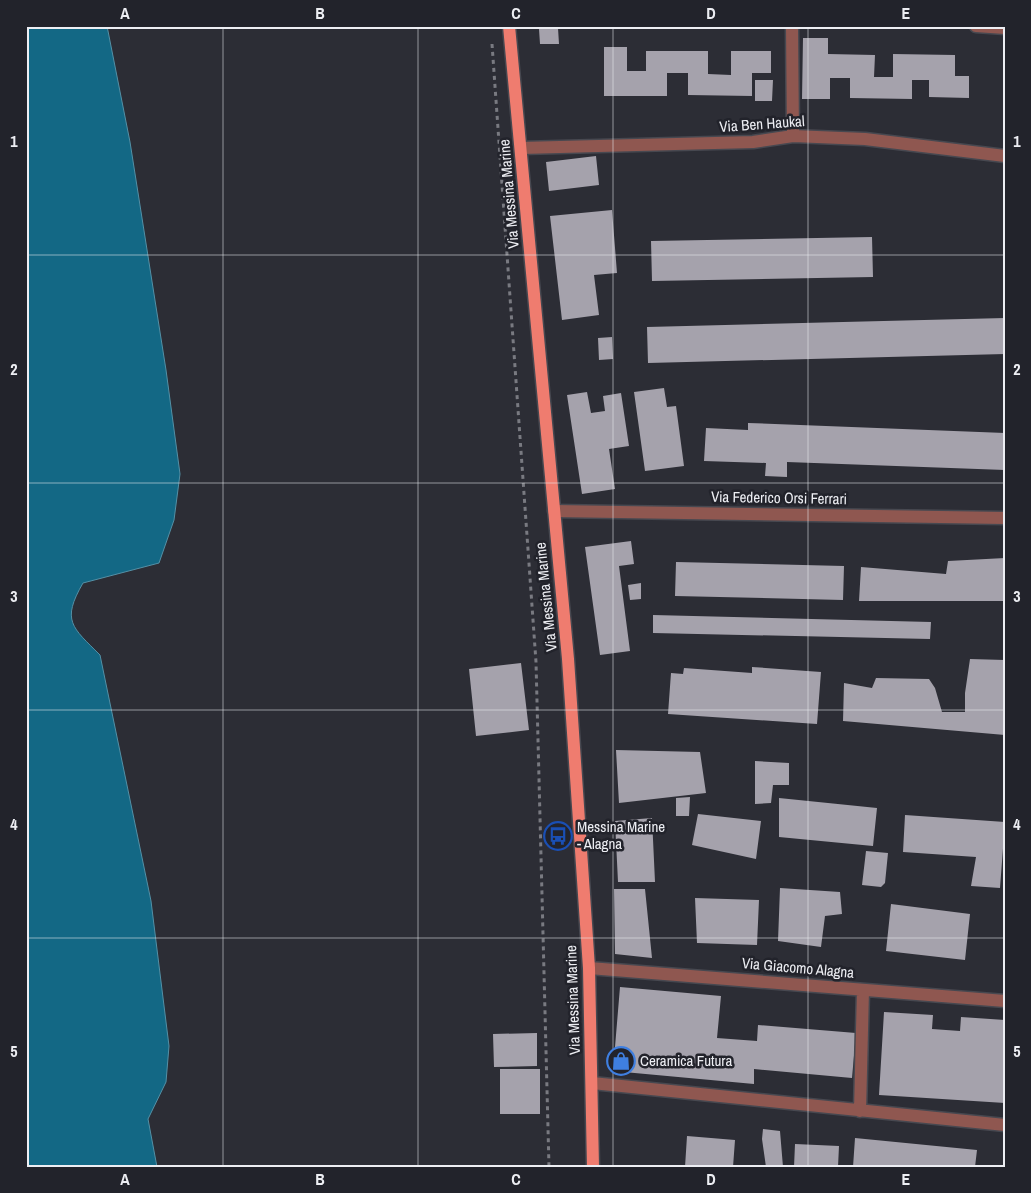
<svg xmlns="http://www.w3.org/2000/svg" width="1031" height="1193" viewBox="0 0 1031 1193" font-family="'Archivo Narrow',sans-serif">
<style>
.water{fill:#136885;stroke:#5490a6}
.building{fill:#a5a2ac}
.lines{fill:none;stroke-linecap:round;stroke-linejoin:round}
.minor-casing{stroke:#474850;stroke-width:15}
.major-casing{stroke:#474850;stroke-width:15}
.path{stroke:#797a81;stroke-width:3;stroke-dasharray:4 4;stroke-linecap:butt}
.minor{stroke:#8f5750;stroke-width:12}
.major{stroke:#ef7c6f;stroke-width:12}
.grid{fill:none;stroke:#edeef3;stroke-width:1;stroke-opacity:0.55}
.labels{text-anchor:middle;stroke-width:5;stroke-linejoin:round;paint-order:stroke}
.street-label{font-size:15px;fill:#edeef3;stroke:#22232b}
.poi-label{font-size:15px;fill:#edeef3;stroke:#22232b;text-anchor:start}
.neatline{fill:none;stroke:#edeef3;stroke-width:2}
.grid-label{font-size:16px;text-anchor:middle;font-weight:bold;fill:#edeef3}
</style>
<rect width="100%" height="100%" fill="#2c2d35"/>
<path class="water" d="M26 26H107L130 142 166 370 180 474 174 520 159 563 83 583C61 621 72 627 100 655L151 901 169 1046 166 1082 148 1119 157 1167H26Z"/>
<path class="building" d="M558 28 559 44H540L539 29Z
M803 38H828V54L875 55 874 77H893V54L955 55V76H969V98L929 97V80H912V99L850 98V78H830V99H802Z
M604 47H627V71H646V51H708V74L731 75V51H771V73H752V96L688 95V73H667V96H604Z
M755 80H773L772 101H755Z
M596 156 599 185 549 191 546 162Z
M612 210 617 273 594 275 599 315 562 320 550 216Z
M872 237 873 277 652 281 651 241Z
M1005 318V354L648 363 647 327Z
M612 337 613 359 599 360 598 338Z
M664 388 667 407 676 406 684 466 645 471 634 392Z
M587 392 591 413 605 411 603 396 621 393 629 446 609 449 615 489 582 494 567 395Z
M748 423 1005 433V470L787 462V477L765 476 766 463 704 461 706 428 748 430Z
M631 541 634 564 619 566 630 651 600 655 585 547Z
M1005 558V601H859L861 567 946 574 948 561Z
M676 562 844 566 843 600 675 596Z
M641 583V599L630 600 628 585Z
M653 615 931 622 930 639 653 633Z
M970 659 1005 660V735L843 721 844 683 872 688 876 678 929 679 935 688 942 712H965V693Z
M521 663 529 730 476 736 469 669Z
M752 667 821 672 817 724 668 714 671 673 683 674 684 668 752 673Z
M616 750 700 752 706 793 619 803Z
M755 761 789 763V785H773L771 803 755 804Z
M690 797 689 816H676V798Z
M779 798 877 808 873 846 779 837Z
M698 814 761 821 756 859 692 845Z
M905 815 1005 822 1000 888 971 886 976 857 903 852Z
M652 818 655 882H618L615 821Z
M866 851 888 853 885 883 881 887 862 885Z
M780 888 840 892 842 914 825 916 821 947 778 941Z
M614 889H645L652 958 615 954Z
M695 898 759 900 757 945 697 943Z
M891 904 970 914 965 960 886 951Z
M620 987 721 996 717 1038 757 1041 758 1025 856 1033 852 1078 754 1069V1084L613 1071Z
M884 1012 933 1015 932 1029 960 1031 961 1017 1005 1020V1103L879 1095Z
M537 1033V1066L494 1067 493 1034Z
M500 1069H540V1114H500Z
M763 1129 780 1131 783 1167H766L762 1139Z
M687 1136 735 1140 733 1167H685Z
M855 1138 977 1150 975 1167H853Z
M795 1144 839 1146 838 1167H794Z"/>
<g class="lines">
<defs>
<path id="minor" d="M792 26 793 136
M976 26 1005 28
M521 148 753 142 793 136 865 139 1005 156
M554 511 1005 518
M589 968 1005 1001
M592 1083 1005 1125
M860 1111 863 990"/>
<path id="major" d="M509 26 568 659 589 968 593 1167"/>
</defs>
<use href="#minor" class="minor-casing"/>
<use href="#major" class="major-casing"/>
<path class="path" d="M492 44 536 662 549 1167"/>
<use href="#minor" class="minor"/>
<use href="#major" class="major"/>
</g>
<path class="grid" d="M223 26V1167M418 26V1167M613 26V1167M808 26V1167M26 255H1005M26 483H1005M26 710H1005M26 938H1005"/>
<defs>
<symbol id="bus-ring" viewBox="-11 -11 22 22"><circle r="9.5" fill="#22232b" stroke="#1a4fb4" stroke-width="1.5"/><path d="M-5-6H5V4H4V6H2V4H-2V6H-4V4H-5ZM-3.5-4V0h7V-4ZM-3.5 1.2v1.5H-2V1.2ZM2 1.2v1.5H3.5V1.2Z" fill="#1a4fb4"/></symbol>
<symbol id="shop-ring" viewBox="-11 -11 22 22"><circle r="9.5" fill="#22232b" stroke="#3f7fe0" stroke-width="1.5"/><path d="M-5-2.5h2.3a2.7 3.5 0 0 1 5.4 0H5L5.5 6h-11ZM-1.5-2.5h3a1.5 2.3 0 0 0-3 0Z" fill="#3f7fe0"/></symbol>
</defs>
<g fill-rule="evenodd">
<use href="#bus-ring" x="542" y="820" width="32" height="32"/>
<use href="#shop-ring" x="605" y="1045" width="32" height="32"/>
</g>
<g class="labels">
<g class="street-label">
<text transform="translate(762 124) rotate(-4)" y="5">Via Ben Haukal</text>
<text transform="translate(509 194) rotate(-95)" y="5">Via Messina Marine</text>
<text transform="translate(779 498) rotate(1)" y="5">Via Federico Orsi Ferrari</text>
<text transform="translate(546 597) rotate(-96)" y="5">Via Messina Marine</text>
<text transform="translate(798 968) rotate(5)" y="5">Via Giacomo Alagna</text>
<text transform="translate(573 1000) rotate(-92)" y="5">Via Messina Marine</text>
</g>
<g class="poi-label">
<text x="577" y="832">Messina Marine<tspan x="577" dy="17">- Alagna</tspan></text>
<text x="640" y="1066">Ceramica Futura</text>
</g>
</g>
<rect width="1031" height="1193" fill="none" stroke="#22232b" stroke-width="55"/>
<rect x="28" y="28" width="976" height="1138" class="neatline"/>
<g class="grid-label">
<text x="125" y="19">A</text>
<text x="320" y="19">B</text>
<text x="516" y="19">C</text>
<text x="711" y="19">D</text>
<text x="906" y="19">E</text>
<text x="14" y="147">1</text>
<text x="1017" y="147">1</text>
<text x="14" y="375">2</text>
<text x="1017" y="375">2</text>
<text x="14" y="602">3</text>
<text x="1017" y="602">3</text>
<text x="14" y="830">4</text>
<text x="1017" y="830">4</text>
<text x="14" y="1057">5</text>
<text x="1017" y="1057">5</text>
<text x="125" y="1185">A</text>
<text x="320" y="1185">B</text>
<text x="516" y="1185">C</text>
<text x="711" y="1185">D</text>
<text x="906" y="1185">E</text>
</g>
</svg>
